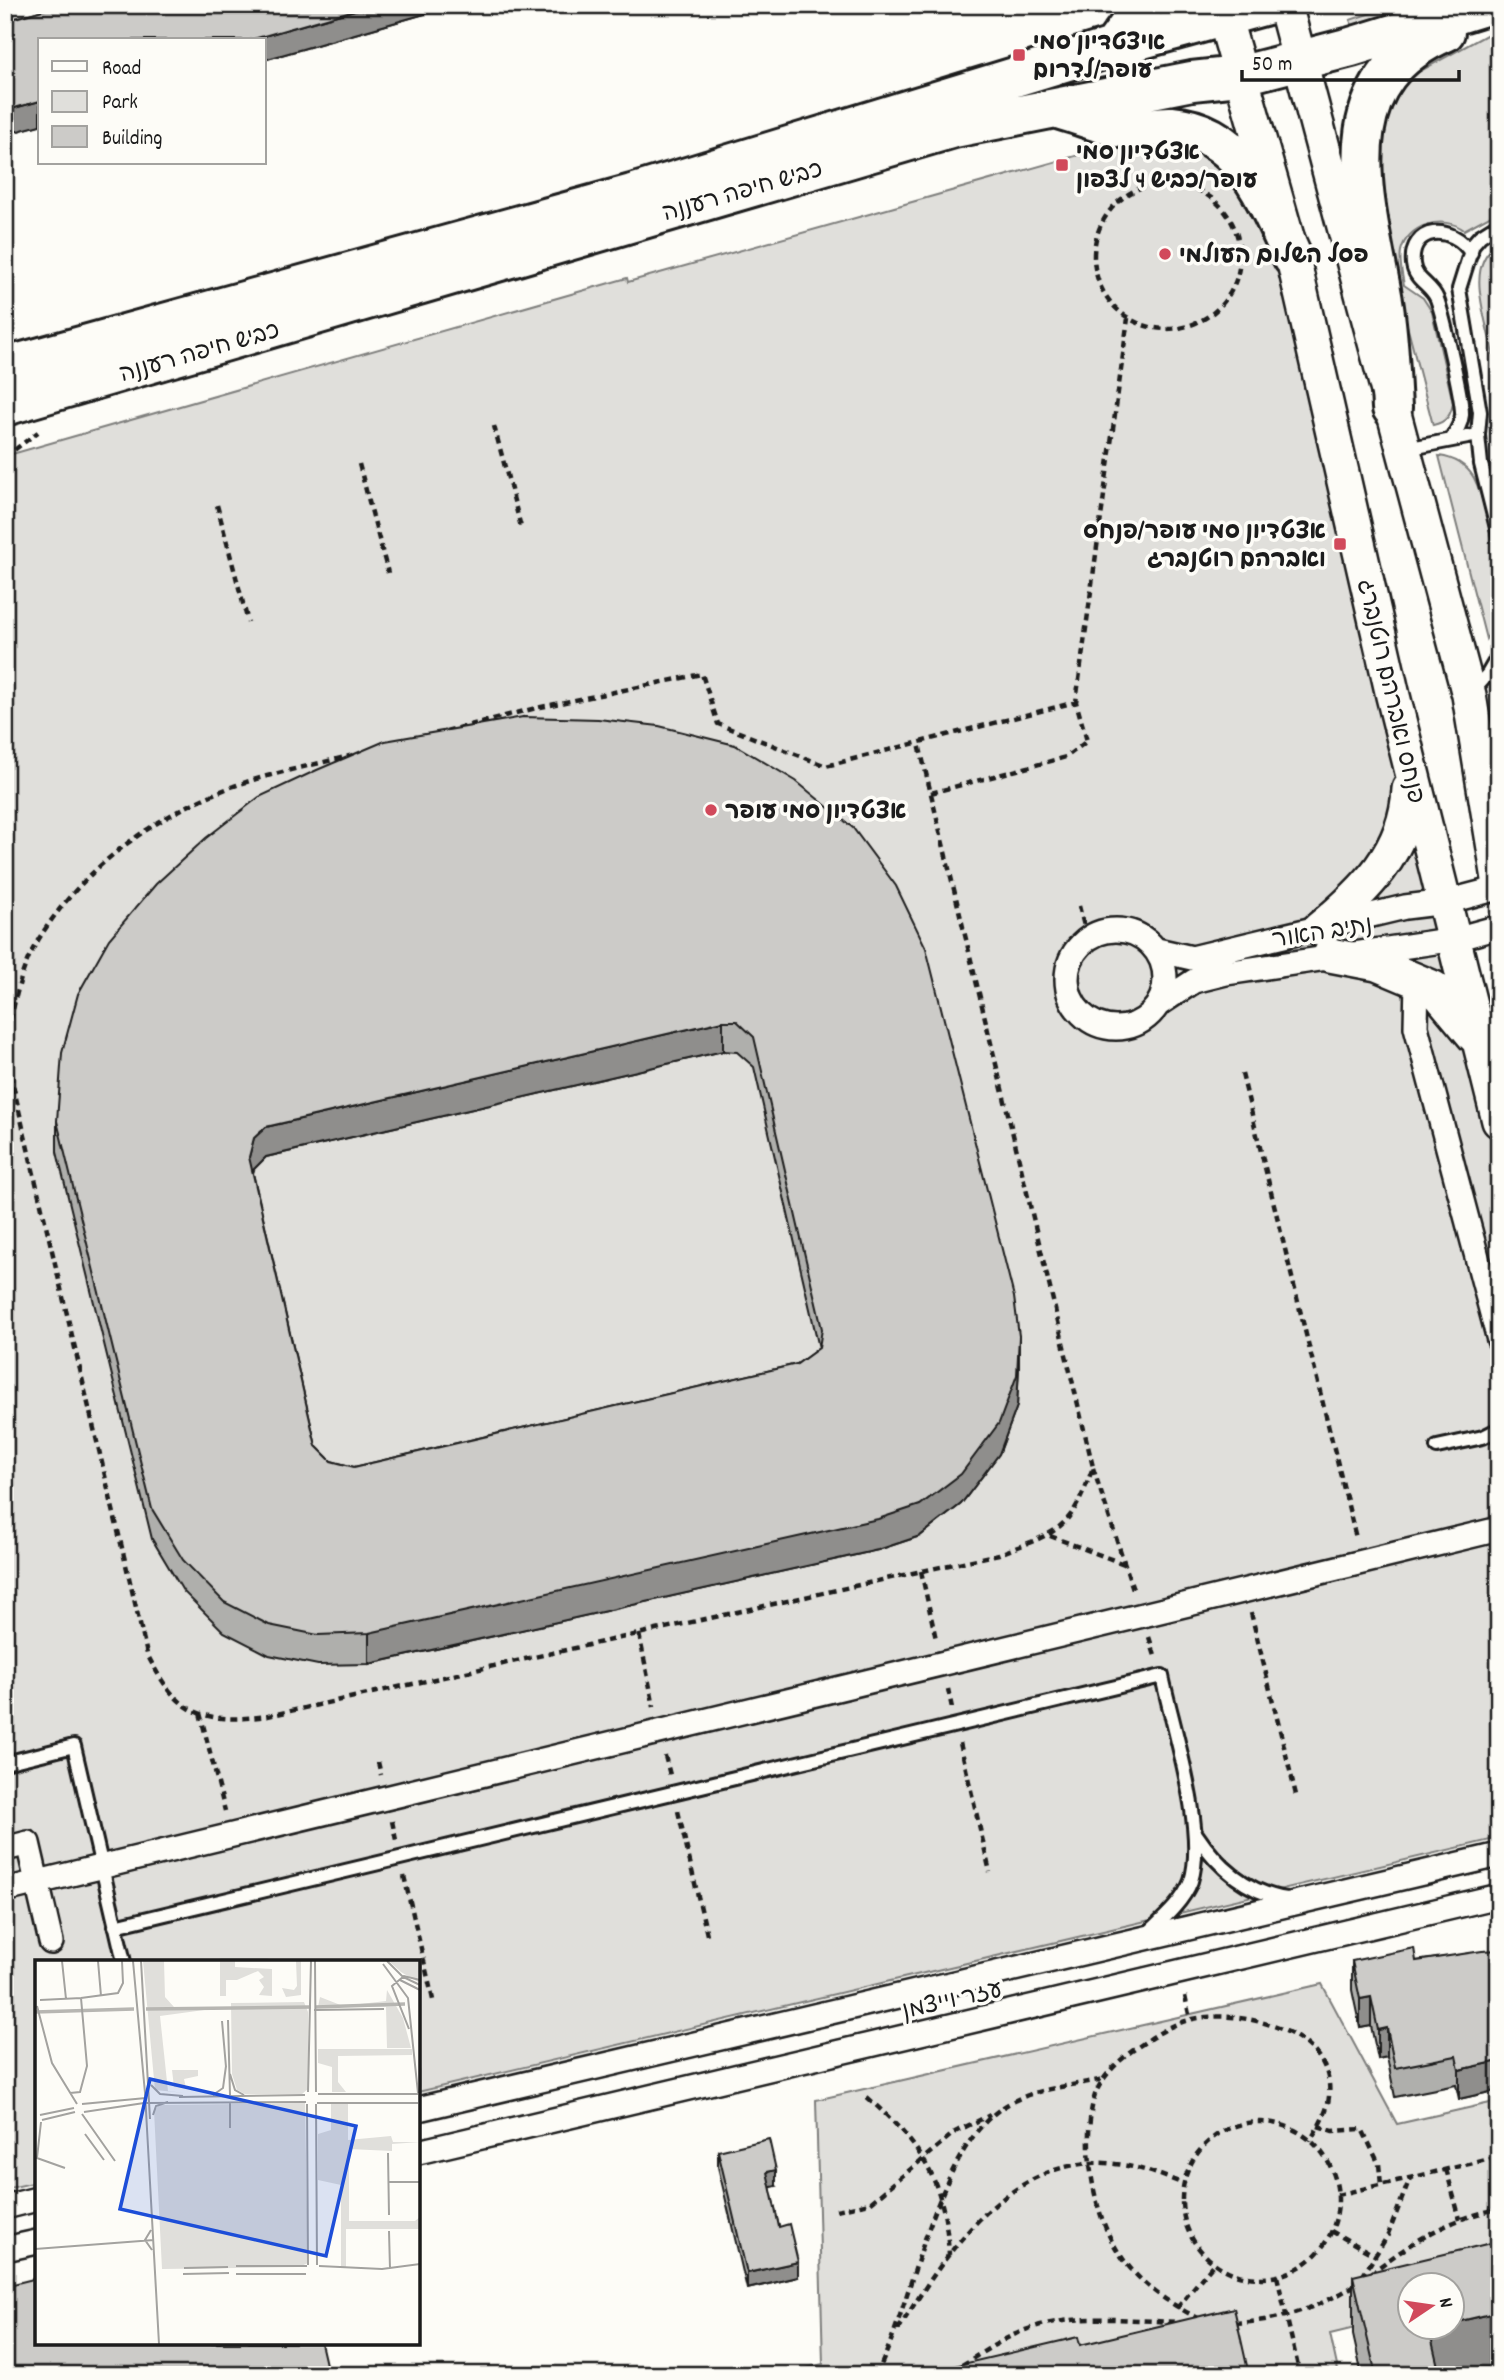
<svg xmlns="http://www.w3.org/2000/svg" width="1504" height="2380" viewBox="0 0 1504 2380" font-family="Dekko,'Playpen Sans Hebrew',sans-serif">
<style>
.green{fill:#e0dfdb;stroke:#7e7e7c;stroke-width:2}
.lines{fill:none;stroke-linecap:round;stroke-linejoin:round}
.lane-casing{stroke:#1c1c1c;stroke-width:18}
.street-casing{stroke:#1c1c1c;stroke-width:28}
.secondary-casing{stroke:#1c1c1c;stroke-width:38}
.highway-casing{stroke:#1c1c1c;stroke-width:44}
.path{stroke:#1c1c1c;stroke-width:4.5;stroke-dasharray:7 5;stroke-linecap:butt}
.lane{stroke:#fdfcf7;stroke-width:12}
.street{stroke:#fdfcf7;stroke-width:23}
.secondary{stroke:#fdfcf7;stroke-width:33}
.highway{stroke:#fdfcf7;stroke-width:38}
.wall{fill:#afafac;stroke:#1c1c1c;stroke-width:2;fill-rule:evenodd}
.shaded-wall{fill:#8f8e8c;stroke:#1c1c1c;stroke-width:2}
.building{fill:#cccbc8;stroke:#1c1c1c;stroke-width:2;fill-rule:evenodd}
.poi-dot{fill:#d1495b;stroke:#fdfcf7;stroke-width:2.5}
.labels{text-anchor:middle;stroke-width:7;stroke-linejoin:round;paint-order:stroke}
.poi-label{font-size:24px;font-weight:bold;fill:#1c1c1c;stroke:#fdfcf7;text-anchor:start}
.street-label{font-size:24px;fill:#1c1c1c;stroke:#fdfcf7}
.inset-river{fill:none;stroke:#b7b6b2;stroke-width:3.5}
.inset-road{fill:none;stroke:#a3a29f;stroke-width:2}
.view{fill:#1d4ed8;fill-opacity:0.15;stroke:#1d4ed8;stroke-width:3.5}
.inset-edge{fill:none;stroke:#1c1c1c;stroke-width:3.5}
</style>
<rect width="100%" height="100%" fill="#fdfcf7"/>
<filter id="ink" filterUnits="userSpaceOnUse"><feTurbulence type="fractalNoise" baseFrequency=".0143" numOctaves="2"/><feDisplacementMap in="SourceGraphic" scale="14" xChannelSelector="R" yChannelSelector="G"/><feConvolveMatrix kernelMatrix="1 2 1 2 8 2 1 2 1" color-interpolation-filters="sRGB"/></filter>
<g filter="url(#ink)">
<path class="green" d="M1395 5H1434L1354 30 1350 20Z
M1499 28V211L1464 230C1443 214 1407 225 1401 251 1399 262 1402 274 1404 285L1423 298 1432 312 1453 403C1451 416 1446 422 1433 425L1397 287 1373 145 1391 87Z
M1164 131 1240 162 1286 253 1499 1164V1838L418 2092V1962H37V2182L5 2189V456L627 278 628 282Z
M1499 243V414L1494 416C1487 392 1495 378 1493 356 1489 324 1461 265 1499 243Z
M1439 456C1454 458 1466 464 1474 478 1486 501 1504 590 1498 615 1496 624 1490 632 1486 639Z
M1322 1984 1397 2124 1499 2101V2294L1452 2286H1410L1409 2315 1330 2334 1339 2375H777L823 2364 816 2100Z"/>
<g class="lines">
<defs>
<path id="lane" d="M1499 224 1480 236 1473 244 1459 289 1480 412 1478 435 1481 464 1499 536
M1451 440C1456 432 1461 425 1462 415 1463 401 1443 315 1437 299 1431 284 1415 281 1413 264 1409 226 1452 223 1471 253
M1406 449 1478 435
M1472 692 1488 674 1499 655
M1437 1447 1483 1437 1499 1429
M5 1763 74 1746 124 1962
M1196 1834C1218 1867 1247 1893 1287 1899
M115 1926 1162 1676C1173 1729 1207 1831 1191 1881 1183 1902 1163 1919 1147 1934"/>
<path id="street" d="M1067 979a49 49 0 1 1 98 0a49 49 0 1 1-98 0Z
M1157 950 1192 958 1405 907 1446 902 1499 888
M1417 979 1416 1027 1499 1340
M1159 1004 1194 981 1226 973 1455 939 1499 927
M5 1849 28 1843 51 1942
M5 1890 1499 1529
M418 2109 1499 1855
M418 2152 1499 1896
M5 2207 37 2199
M5 2249 37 2242"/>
<path id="secondary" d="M1285 5 1469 695 1499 879
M1224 16 1293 258 1393 696 1499 1121
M1319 929C1365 891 1406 852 1409 789
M1330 955 1377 964 1434 988 1474 1036"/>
<path id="highway" d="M1113 47 1144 5
M1061 110C1083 116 1107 127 1129 129 1143 131 1158 125 1172 126 1244 132 1267 203 1293 258
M5 367 632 194 1113 47 1267 5
M5 406 954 128 1192 81 1239 76 1351 47 1487 5
M1392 408C1390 372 1389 336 1383 301 1366 201 1325 84 1445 32"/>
</defs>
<use href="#lane" class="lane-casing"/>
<use href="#street" class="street-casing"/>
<use href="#secondary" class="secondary-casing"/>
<use href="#highway" class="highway-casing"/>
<path class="path" d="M1094 256a73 73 0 1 1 146 0a73 73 0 1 1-146 0Z
M1196 188 1202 172
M494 426 521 527
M5 457 38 432
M359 464 388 573
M217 505 248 622
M446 731 536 708 702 674 718 724 826 766 1076 702
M931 793 1066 757 1087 741 1076 702 1128 318
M1079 906 1087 938
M5 1044C13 1013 18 975 34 947 78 871 152 816 234 786 272 773 314 765 353 755
M5 1051 147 1654C178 1715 201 1724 268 1716L999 1554C1059 1532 1071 1530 1093 1467L919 744
M1242 1074 1356 1538
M1093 1468 1134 1592
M1050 1536 1124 1564
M921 1571 936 1639
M1251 1613 1297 1799
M639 1634 654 1707
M1149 1637 1156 1659
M948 1689 952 1708
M200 1713 225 1811
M960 1743 990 1872
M665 1756 670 1775
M378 1762 381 1775
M678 1811 708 1939
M392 1821 396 1840
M404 1876 434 2004
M1185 1996 1190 2019
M867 2097C922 2146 945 2180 949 2255
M1182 2200a78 78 0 1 1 156 0a78 78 0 1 1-156 0Z
M1318 2126 1333 2131 1362 2129 1379 2164 1381 2185
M1446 2169 1460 2219
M1337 2195 1499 2157
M836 2210 870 2203 955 2132 990 2115
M1331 2231 1376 2256
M1370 2274C1410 2243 1449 2218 1499 2209
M1277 2276 1300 2375
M1362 2277 1388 2235 1410 2178
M1177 2308 1214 2263
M1200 2319C1141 2290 1108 2255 1094 2190 1088 2161 1086 2123 1095 2095 1101 2078 1118 2061 1132 2051 1151 2038 1170 2024 1193 2019 1244 2008 1342 2033 1328 2103 1325 2116 1317 2129 1310 2141
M1235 2323C1279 2321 1320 2308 1358 2283
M898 2330C942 2260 998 2170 1090 2163 1123 2161 1154 2172 1184 2184
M962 2365C985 2351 1008 2335 1034 2327 1080 2313 1133 2321 1180 2322
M876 2375C915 2301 935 2143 1010 2103 1037 2088 1073 2086 1103 2079"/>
<use href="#lane" class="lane"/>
<use href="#street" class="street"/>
<use href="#secondary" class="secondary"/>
<use href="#highway" class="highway"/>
</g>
<path class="wall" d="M60 5H456L7 134 5 128V21Z
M523 717 1019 1366 1017 1406 999 1454 961 1504 920 1536 878 1550 369 1664 318 1665 269 1655 224 1632 183 1591 152 1539 57 1152V1121ZM723 1051 737 1052 754 1067 819 1348 797 1364 354 1467 331 1461 316 1446 253 1173 254 1169 266 1157Z
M1499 1950V2090L1459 2099 1456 2085 1395 2097 1387 2057 1378 2059 1371 2026 1360 2028 1352 1990V1961H1416Z
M718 2151 776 2186 770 2187 779 2227 798 2277 747 2289 718 2167Z
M1353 2276 1481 2375H1362L1353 2335Z"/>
<path class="shaded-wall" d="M372 5H456L264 60V40H250Z
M40 101V125L7 134V110Z
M723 1021V1051L266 1157 254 1169 249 1188V1157L254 1138 266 1127Z
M1019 1336V1366L1017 1406 999 1454 961 1504 920 1536 878 1550 369 1664V1633Z
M1371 1997V2026L1360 2028V1999Z
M1387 2028V2057L1378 2059V2030Z
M1499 2061V2090L1459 2099V2070Z
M776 2170V2186L767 2188V2172Z
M798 2262V2277L747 2289V2273Z
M1499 2312V2371L1482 2375H1429V2328H1452V2323Z"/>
<path class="building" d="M60 5H372L250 40H40V101L7 110 5 104V21Z
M523 717 598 719 659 726 735 745 796 781 853 828 896 886 926 948 1014 1297 1019 1336 1017 1375 999 1423 961 1474 920 1505 878 1519 369 1633 318 1635 269 1625 224 1602 183 1560 152 1509 57 1121 62 1053 78 994 109 939 156 884 206 838 259 797 317 770 385 741ZM723 1021H737L754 1037 822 1329 819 1348 797 1364 354 1467 331 1461 316 1446 249 1157 254 1138 266 1127Z
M1414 1948 1416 1961 1482 1951 1499 1950V2061L1459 2070 1456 2056 1395 2068 1387 2028 1378 2030 1371 1997 1360 1999 1352 1961Z
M769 2139 776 2170 767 2172 779 2227 789 2224 798 2262 747 2273 718 2151Z
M1499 2241V2312L1452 2323V2286H1410V2328H1433H1429L1440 2375H1376L1353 2276Z
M37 2278V2343H321L328 2373 325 2374V2375H5V2286Z
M1234 2308 1249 2375H916L1078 2337 1080 2345Z"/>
</g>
<g class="poi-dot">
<rect x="1012" y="48" width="14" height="14" rx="3.5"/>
<rect x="1055" y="158" width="14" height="14" rx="3.5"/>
<circle cx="1165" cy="254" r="7"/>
<rect x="1333" y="537" width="14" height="14" rx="3.5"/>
<circle cx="711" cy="810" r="7"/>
</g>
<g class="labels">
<g class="poi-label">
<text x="1033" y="49">איצטדיון סמי<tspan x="1033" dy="28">עופר/לדרום</tspan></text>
<text x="1076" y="159">אצטדיון סמי<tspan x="1076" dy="28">עופר/כביש 4 לצפון</tspan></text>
<text x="1179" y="262">פסל השלום העולמי</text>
<text x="1326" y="538" text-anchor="end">אצטדיון סמי עופר/פנחס<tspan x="1326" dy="28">ואברהם רוטנברג</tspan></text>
<text x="725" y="818">אצטדיון סמי עופר</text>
</g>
<g class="street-label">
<text transform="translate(742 190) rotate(-16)" y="8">כביש חיפה רעננה</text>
<text transform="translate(199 351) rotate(-16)" y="8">כביש חיפה רעננה</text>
<text transform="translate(1392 691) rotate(77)" y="8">פנחס ואברהם רוטנברג</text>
<text transform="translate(1322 931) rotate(-9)" y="8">נתיב האור</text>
<text transform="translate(952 1999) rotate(-13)" y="8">עזר וייצמן</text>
</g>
</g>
<g transform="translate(35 1960)">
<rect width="385" height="385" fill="#fdfcf7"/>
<path d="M108 1H129L130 37 139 47 184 48 125 56 133 131 150 133 120 130ZM185 1H200V7L237 9V36L224 35 229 27 224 20 229 17 223 11 202 20H191V36H185ZM261 1H266V35L251 37 247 28 259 30 262 26ZM354 1H385L383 22 366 12ZM352 30 368 58 376 88H352L351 47H283L285 37 308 46 351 41ZM269 42 273 52V129L267 134H210L202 130 197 114 196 43ZM283 89H377V95L303 96V122L311 132H297V107L283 103ZM137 110H163V116L149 119 151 128 139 127ZM270 143 273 303 264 307 127 309 119 151 124 145ZM296 144H313V180L356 176 358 182H385L357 184V191L314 189V261H380L385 257V269H311V307H306V225L283 220V174L296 170Z" fill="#e0dfdb"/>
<path class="inset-river" d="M281 47 370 44M111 49 276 47M0 52 99 49"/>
<path class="inset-road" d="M27 1 31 39M63 1 66 36M98 1 110 133 124 384M106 1 115 159M280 1 281 132M352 1 368 17 385 25M348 4 373 38 383 133M365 20 385 30M46 38 83 33 88 23 87 1M5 40 46 38 52 106 45 132 35 133M385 41V79M2 46 17 103 42 144M279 50 349 49M193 60 195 135M187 61 191 107M374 69 357 26 369 16 385 20M195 114 200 130 209 135M116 125 125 134 148 136M273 132 276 1M283 134H383M178 135 188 128 191 106M144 137 270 135M111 143 271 142M282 143H383M47 144 111 138M272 144 273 305M281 144 282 305M49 152 109 143M47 154 80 201M5 155 39 148M118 155 121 146 133 142M7 160 40 152M6 162 2 198 30 208M195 168V143M50 174 69 200M0 190V163M353 193 354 255M353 222H385M116 270 110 280 117 290M354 271 355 309M0 289 119 280M201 306H272M284 306 347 309 385 304M149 308 193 307M148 314 194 313M201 314H271"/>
<path class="view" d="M115 119 321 166 291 296 85 249Z"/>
<rect width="385" height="385" class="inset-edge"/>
</g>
<rect width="1504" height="2380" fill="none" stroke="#fdfcf7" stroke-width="28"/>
<rect x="14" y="14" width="1476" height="2352" fill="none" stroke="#1c1c1c" stroke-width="2.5" filter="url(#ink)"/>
<rect x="38" y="38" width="228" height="126" fill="#fdfcf7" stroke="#a3a29f" stroke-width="2"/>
<rect x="52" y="61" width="35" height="10" fill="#fdfcf7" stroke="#a3a29f" stroke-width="2"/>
<text x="102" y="74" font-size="21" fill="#1c1c1c">Road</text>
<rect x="52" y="91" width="35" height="21" fill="#e0dfdb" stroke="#a3a29f" stroke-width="2"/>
<text x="102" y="108" font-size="21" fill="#1c1c1c">Park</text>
<rect x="52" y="126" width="35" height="21" fill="#cccbc8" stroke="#a3a29f" stroke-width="2"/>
<text x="102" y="144" font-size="21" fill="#1c1c1c">Building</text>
<g transform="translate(1431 2306) rotate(77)"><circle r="33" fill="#fdfcf7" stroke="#a3a29f" stroke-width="2"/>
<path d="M0-5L12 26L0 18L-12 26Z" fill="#d1495b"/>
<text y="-10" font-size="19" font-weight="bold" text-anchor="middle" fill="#1c1c1c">N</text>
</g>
<path d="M1242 70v10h217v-10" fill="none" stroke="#1c1c1c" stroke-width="3.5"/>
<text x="1252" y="70" font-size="21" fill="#1c1c1c" stroke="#fdfcf7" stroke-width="5" paint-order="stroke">50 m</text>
</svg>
